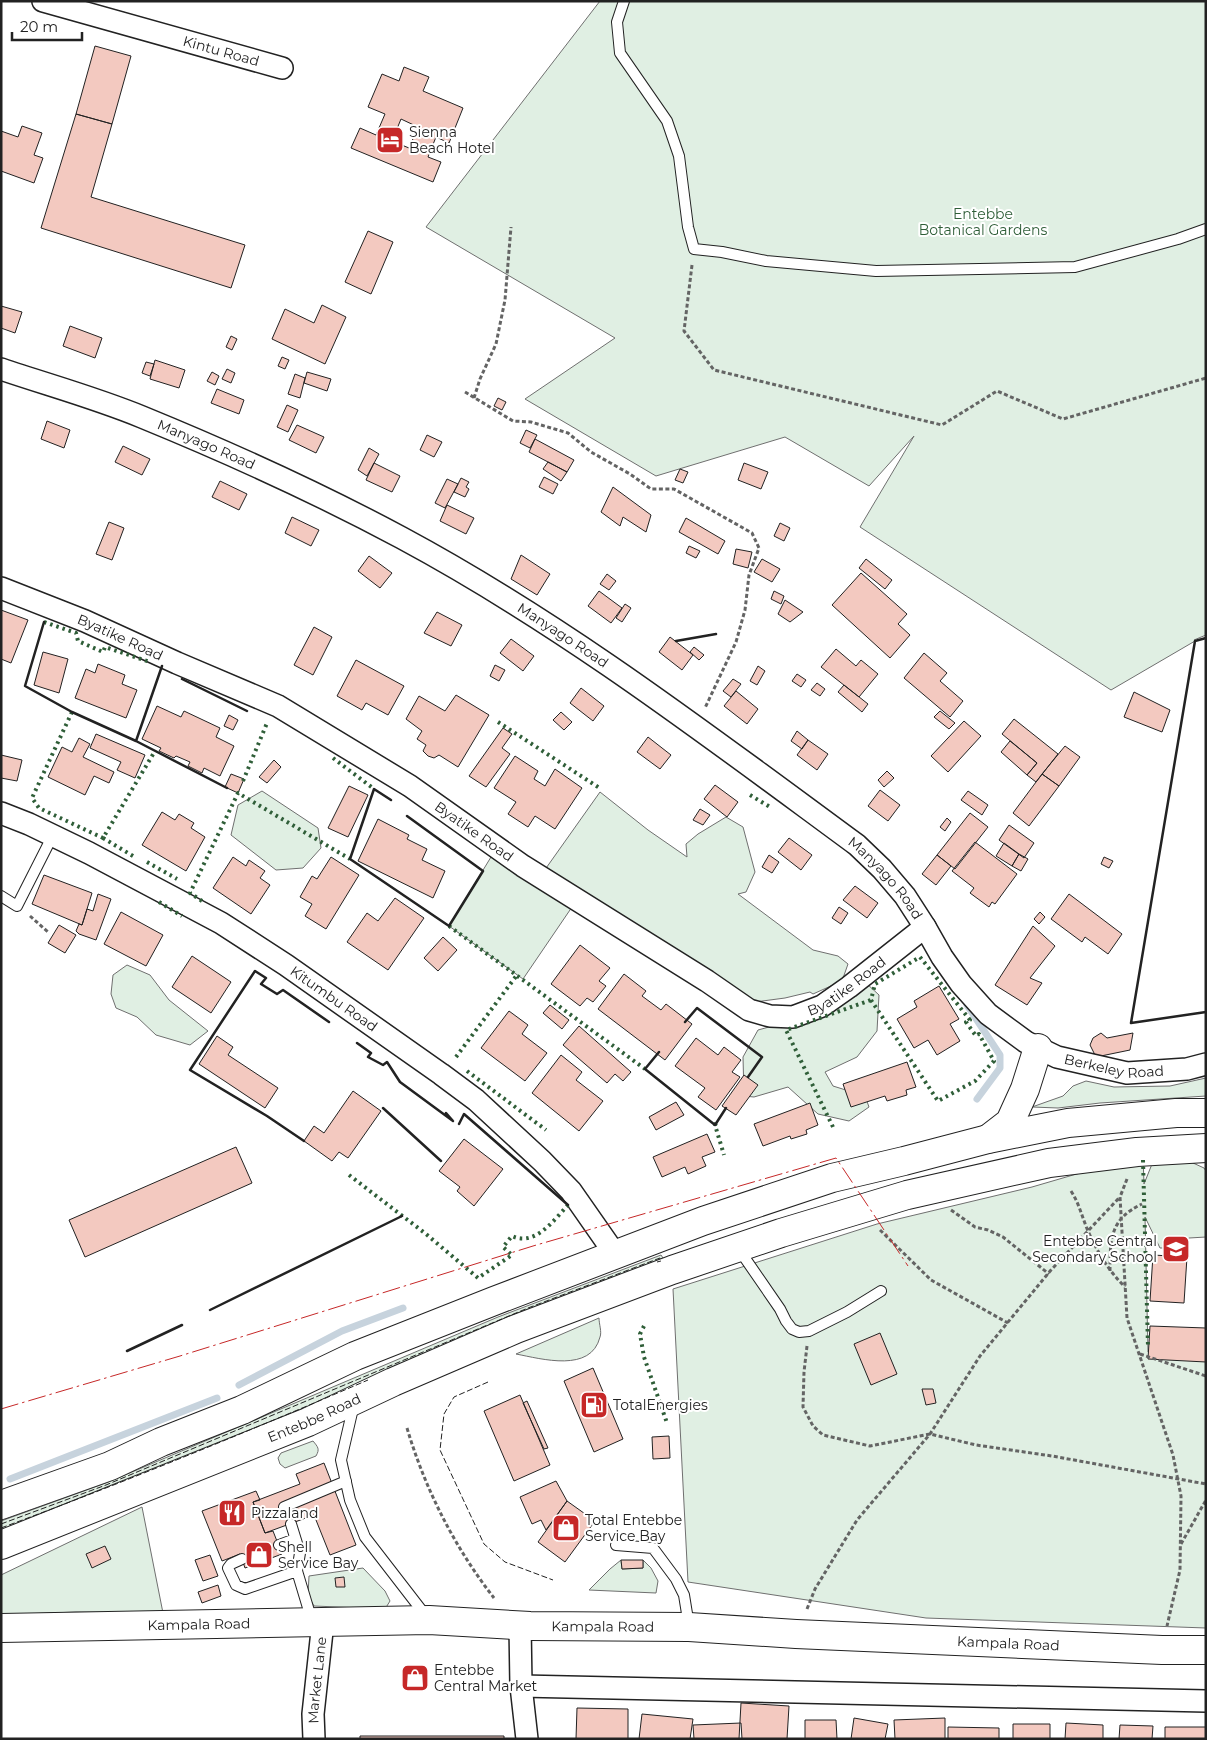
<svg xmlns="http://www.w3.org/2000/svg" width="1207" height="1740" viewBox="0 0 1207 1740" font-family="Montserrat,sans-serif">
<style>
.green{fill:#e0efe3;stroke:#6f6f6f}
.lines{fill:none;stroke-linecap:round;stroke-linejoin:round}
.stream{stroke:#c7d3dd;stroke-width:7}
.building{fill:#f3c9c0;stroke:#222;fill-rule:evenodd}
.lane-casing{stroke:#222;stroke-width:12}
.street-casing{stroke:#222;stroke-width:24}
.secondary-casing{stroke:#222;stroke-width:30}
.highway-casing{stroke:#222;stroke-width:30}
.path{stroke:#646464;stroke-width:3;stroke-dasharray:4 2.5;stroke-linecap:butt}
.lane{stroke:#fff;stroke-width:10}
.street{stroke:#fff;stroke-width:21}
.secondary{stroke:#fff;stroke-width:28}
.highway{stroke:#fff;stroke-width:28}
.hedge{stroke:#2f5e38;stroke-width:4;stroke-dasharray:2.5 4;stroke-linecap:butt}
.fence{stroke:#222;stroke-width:1;stroke-dasharray:6 2.5;stroke-linecap:butt}
.wall{stroke:#222;stroke-width:2.5}
.power{stroke:#c62828;stroke-width:1;stroke-dasharray:18 4 2.5 4;stroke-linecap:butt}
.labels{text-anchor:middle;stroke-width:4;stroke-linejoin:round;paint-order:stroke}
.street-label{font-size:14px;fill:#222;stroke:#fff}
.poi-label{font-size:14px;fill:#222;stroke:#fff;text-anchor:start}
.park-label{font-size:14px;fill:#2f5e38;stroke:#fff}
</style>
<rect width="100%" height="100%" fill="#fff"/>
<path class="green" d="M600 1H1206V635L1194 640 1195 641 1111 690 860 527 914 436 869 486 785 437 656 476 525 399 615 338 426 227Z
M262 791 318 828 321 848 303 868 276 870 231 835 238 805Z
M600 792 648 830 687 857 686 844 698 834 726 817 743 827 755 872 746 892 738 894 813 950 838 956 848 964 842 981 813 994 810 992 785 998 755 1002 544 871Z
M491 857 572 907 523 979 449 926Z
M127 965 150 975 169 1000 208 1031 190 1045 156 1035 137 1017 116 1008 111 994 113 975Z
M865 982 879 995 877 1031 857 1057 825 1072 833 1086 865 1096 869 1107 849 1121 818 1114 788 1087 754 1097 744 1096 743 1057 758 1030 780 1024Z
M1206 1078V1096L1100 1103 1058 1108 1032 1107 1063 1096 1073 1086 1086 1081 1114 1087 1170 1086Z
M1169 1152 1204 1168 1206 1171V1237L1189 1238 1176 1248H1160L1145 1217 1148 1352 1206 1361V1628L926 1618 688 1582 673 1289 877 1224 1032 1187 1145 1154 1143 1156 1144 1184 1152 1164Z
M661 1255 663 1258 662 1263 103 1492 1 1530V1521L106 1483 498 1317Z
M599 1318C599 1324 602 1332 600 1337 591 1373 542 1359 516 1354Z
M313 1441C318 1447 320 1449 316 1456L285 1468 280 1464 278 1458 281 1453Z
M142 1507 163 1613 76 1612 1 1615V1575Z
M621 1560 622 1569 643 1568V1560L651 1568 658 1581 656 1593 589 1590 610 1569Z
M363 1568 385 1591 390 1601 385 1609 314 1606 308 1595 309 1576Z"/>
<g class="lines">
<path class="stream" d="M967 1005 1000 1055V1068L977 1099
M239 1385 342 1331 403 1308
M10 1479 217 1398"/>
</g>
<path class="building" d="M95 46 131 56 112 124 76 114Z
M404 67 429 77 423 91 463 108 449 143 436 137 428 157 441 162 433 182 351 148 360 128 376 135 385 114 368 107 382 74 399 81ZM401 119 418 127 409 148 392 141Z
M76 114 112 124 91 197 245 245 231 288 41 228Z
M22 126 42 133 34 155 43 158 34 183 1 171V131L18 137Z
M368 231 393 242 371 294 345 282Z
M322 305 346 317 325 364 272 339 285 309 314 323Z
M1 306 22 312 15 333 1 328Z
M70 326 102 338 95 358 63 346Z
M231 336 237 339 232 350 226 347Z
M282 357 289 360 285 369 278 366Z
M155 360 185 370 179 388 150 379Z
M146 362 154 364 150 376 142 373Z
M227 369 235 373 231 383 222 379Z
M212 372 219 376 215 385 207 381Z
M307 372 331 379 327 391 304 383Z
M295 374 305 378 300 398 288 394Z
M217 389 244 400 239 414 211 403Z
M498 398 506 402 502 410 494 406Z
M287 405 298 410 288 432 277 427Z
M47 421 70 430 64 448 41 439Z
M297 425 324 437 316 453 289 440Z
M526 430 537 435 530 448 520 443Z
M427 435 442 442 434 457 420 450Z
M535 439 574 460 567 472 529 452Z
M123 446 150 459 142 475 115 462Z
M369 448 379 454 367 476 358 470Z
M548 462 567 472 561 481 543 469Z
M374 463 400 476 392 492 366 480Z
M744 463 768 472 761 489 738 480Z
M680 469 688 472 683 483 675 480Z
M544 477 558 484 553 494 539 487Z
M461 478 469 482 466 487 469 489 465 497 454 492Z
M447 479 458 484 445 508 435 503Z
M220 481 247 494 239 510 212 497Z
M613 487 651 515 646 532 623 517 620 526 601 512Z
M447 505 474 518 466 534 440 521Z
M292 517 319 530 311 546 285 533Z
M686 518 725 541 718 554 679 532Z
M109 522 124 528 112 560 96 554Z
M780 523 790 528 784 541 774 536Z
M689 546 700 551 696 558 686 553Z
M736 549 752 552 748 568 733 564Z
M521 555 550 574 537 595 511 579Z
M369 556 392 573 380 588 358 571Z
M762 559 780 569 772 582 754 572Z
M866 559 892 580 885 589 859 568Z
M861 573 907 614 898 624 910 635 890 658 832 605Z
M607 574 616 581 609 590 600 584Z
M599 591 622 608 611 623 588 606Z
M774 591 784 596 781 604 771 599Z
M785 600 803 612 790 622 778 614Z
M625 604 631 608 622 622 616 618Z
M1 610 28 620 11 663 1 659Z
M437 612 462 625 451 646 424 633Z
M314 627 332 637 313 675 294 665Z
M670 637 693 655 682 670 659 652Z
M511 639 534 656 523 671 500 653Z
M694 647 704 655 699 660 690 652Z
M836 649 856 666 861 660 878 674 859 697 821 667Z
M43 652 68 659 59 693 34 685Z
M924 653 947 673 940 681 963 701 950 717 904 678Z
M356 660 404 686 388 715 366 703 362 710 337 696Z
M98 664 125 675 122 684 137 690 126 718 75 698 86 669 95 673Z
M495 665 505 670 499 681 490 676Z
M758 666 765 671 757 685 750 681Z
M797 674 806 680 801 687 792 681Z
M733 679 741 684 731 697 723 691Z
M817 683 825 689 820 696 811 690Z
M844 685 868 704 862 712 838 692Z
M581 688 604 706 593 721 570 703Z
M736 691 758 709 747 724 724 706Z
M1134 692 1170 710 1162 732 1124 717Z
M456 695 489 715 458 767 439 755 434 758 428 756 423 751 426 745 417 739 422 731 406 719 419 696 445 711Z
M157 706 181 717 184 711 220 728 216 737 234 746 220 776 204 768 202 773 188 766 190 762 176 756 174 758 159 751 161 748 142 739Z
M940 711 955 723 949 729 934 717Z
M561 712 572 722 564 730 553 720Z
M229 715 238 720 233 730 224 726Z
M1014 719 1058 754 1036 782 1027 775 1037 763 1002 734Z
M964 721 981 736 948 772 931 756Z
M503 728 512 734 502 748 510 754 486 787 469 776Z
M797 731 808 740 802 749 791 741Z
M96 734 145 755 135 778 117 770 121 762 90 748Z
M648 737 671 755 660 769 637 752Z
M79 738 90 744 83 757 114 772 109 783 94 776 85 795 48 777 62 747 72 752Z
M808 740 828 754 817 770 797 755Z
M1010 741 1037 763 1027 775 1001 752Z
M1065 746 1080 757 1059 786 1042 774Z
M1 755 22 760 17 781 1 778Z
M515 756 538 771 534 779 545 786 555 769 582 788 555 829 535 816 528 827 508 814 516 802 494 788Z
M274 760 281 767 267 783 259 777Z
M887 771 894 778 884 787 878 780Z
M231 774 244 779 238 793 225 787Z
M1042 774 1059 786 1029 826 1013 813Z
M715 785 738 802 727 817 704 799Z
M349 786 368 795 348 837 328 828Z
M880 790 900 805 888 821 868 806Z
M968 791 988 805 982 815 961 800Z
M700 809 710 815 703 825 693 820Z
M162 812 175 820 179 814 194 823 191 828 205 837 186 871 142 845Z
M970 813 988 827 955 869 937 855Z
M947 818 951 822 945 831 940 827Z
M378 819 409 835 407 839 427 849 422 860 445 871 433 898 358 861Z
M1009 825 1034 843 1024 858 999 840Z
M789 838 812 855 801 870 778 852Z
M975 842 1017 874 995 904 992 902 989 907 970 893 974 888 952 871Z
M1004 843 1019 854 1012 866 996 856Z
M1019 854 1028 859 1021 871 1012 866Z
M769 855 779 862 772 873 762 867Z
M937 855 951 866 936 885 922 874Z
M233 857 246 866 249 860 265 871 260 878 270 885 251 914 213 888Z
M331 857 359 875 326 929 305 916 312 904 300 897 312 876 317 879Z
M1104 857 1113 861 1109 868 1101 864Z
M44 875 92 893 82 925 32 904Z
M855 886 878 903 867 918 843 900Z
M98 894 111 899 96 940 79 934 76 931 79 924 82 925 87 909 93 911Z
M1069 894 1122 934 1108 954 1085 937 1082 942 1051 919Z
M395 898 424 918 388 970 347 942 367 913 378 921Z
M839 907 848 913 841 924 832 918Z
M121 912 163 935 146 966 104 944Z
M1040 912 1045 917 1039 924 1034 919Z
M59 925 76 935 65 953 48 943Z
M1033 926 1055 946 1030 978 1042 983 1027 1005 995 985Z
M443 937 457 950 438 971 424 958Z
M580 945 610 968 599 981 606 986 593 1002 587 998 580 1006 551 984Z
M192 956 231 982 211 1013 172 987Z
M624 974 646 991 642 996 661 1010 666 1004 692 1024 665 1060 598 1009Z
M939 986 959 1019 950 1024 960 1041 937 1055 928 1040 914 1048 897 1019 917 1007 914 1001Z
M550 1005 569 1020 562 1029 543 1013Z
M509 1011 528 1025 522 1034 547 1053 525 1081 481 1048Z
M579 1026 631 1072 623 1081 615 1074 607 1083 563 1045Z
M1101 1033 1107 1038 1133 1033 1130 1050 1096 1057 1090 1045 1093 1038Z
M217 1036 233 1047 228 1055 278 1088 265 1108 199 1064Z
M696 1038 718 1055 724 1047 741 1060 732 1072 740 1077 716 1110 698 1097 705 1088 675 1066Z
M561 1055 582 1072 576 1080 603 1101 579 1131 532 1093Z
M907 1062 916 1087 906 1090 907 1095 887 1101 885 1096 851 1107 843 1084Z
M744 1075 758 1085 736 1115 722 1106Z
M353 1091 381 1111 348 1158 339 1152 332 1161 304 1141 314 1126 324 1133Z
M676 1102 684 1115 656 1130 649 1117Z
M810 1103 818 1125 806 1130 807 1134 791 1139 790 1136 763 1146 754 1124Z
M707 1134 715 1152 702 1157 706 1166 688 1174 685 1167 662 1177 653 1157Z
M464 1139 503 1169 474 1206 457 1191 460 1187 439 1171Z
M236 1147 252 1183 85 1257 69 1220Z
M1153 1255 1187 1257 1184 1303 1150 1301Z
M1150 1326 1206 1328V1362L1148 1359Z
M880 1333 897 1374 871 1385 854 1344Z
M593 1368 623 1439 594 1452 564 1381Z
M922 1389H933L936 1403 926 1405Z
M520 1395 550 1465 514 1481 484 1411Z
M527 1401 548 1448 544 1449 523 1403Z
M669 1436 670 1458 653 1459 652 1437Z
M324 1463 356 1545 330 1555 314 1515 265 1533 253 1502 300 1484 296 1474Z
M556 1481 567 1501 546 1530 541 1520 532 1524 520 1497Z
M256 1491 260 1500 253 1502 265 1533 273 1531 282 1554 245 1568 240 1554 222 1561 202 1511Z
M567 1501 595 1521 565 1562 538 1542Z
M105 1546 111 1559 92 1568 86 1554Z
M210 1555 218 1576 203 1581 195 1560Z
M621 1560H643V1568L622 1569Z
M344 1577 345 1587H336L335 1578Z
M218 1585 221 1596 202 1603 198 1592Z
M741 1703 789 1706 787 1739H739Z
M577 1708 628 1709V1739H576Z
M642 1714 693 1719 690 1739H639Z
M854 1718 888 1724 885 1739H851Z
M945 1718V1739H895L894 1720Z
M805 1720H836L837 1739H805Z
M741 1723 742 1739H694L693 1725Z
M1066 1723 1103 1725V1739H1065Z
M1013 1724H1050V1739H1013Z
M1120 1725 1153 1726 1152 1739H1119Z
M948 1727 999 1728V1739H948Z
M1165 1727H1206V1739H1165Z
M360 1736H504V1739H360Z"/>
<g class="lines">
<defs>
<path id="lane" d="M624 1 617 22 620 53 667 121 679 156 688 227 694 249 722 252 766 261 876 271 1075 267 1178 239 1206 229
M1 896 17 906 53 835
M738 1248 780 1309 786 1321 792 1329 799 1332 809 1331 847 1312 881 1291
M354 1404 341 1460 350 1500 365 1537 426 1616
M284 1507 346 1481
M291 1524 300 1553 297 1571 312 1621
M279 1545 295 1539
M616 1545 653 1548 676 1579 684 1595 689 1626
M242 1559 231 1564 228 1568 236 1585 245 1589 297 1571"/>
<g id="street">
<path id="s1" d="M43 1 282 68"/>
<path id="s2" d="M1 369C48 385 96 398 142 417 230 453 318 493 402 538 564 625 710 737 857 845L882 869 905 896 925 927 942 957 961 984 988 1014 1026 1042 1057 1057 1127 1073 1187 1069 1206 1064"/>
<path id="s3" d="M1 588 85 621 177 663 278 706 410 786 523 866 707 981 749 1010 770 1016 793 1017 822 1006 849 987 925 927"/>
<path id="s4" d="M1 813 29 824 89 853 221 923 286 965 441 1074 476 1100 542 1161 571 1191 615 1254"/>
<path d="M520 1625 521 1686 527 1739"/>
<path d="M521 1686 1206 1701"/>
<path id="s5" d="M314 1739 313 1714 323 1622"/>
</g>
<g id="secondary">
<path id="s6" d="M1 1628 429 1620 530 1626 689 1627 796 1634 1162 1650H1206"/>
</g>
<g id="highway">
<path d="M988 1139 1010 1122 1025 1089 1038 1048"/>
<path d="M1 1505 110 1466 161 1442 242 1410 355 1356 494 1301 703 1221 832 1178 904 1161 988 1139 1068 1123 1176 1113H1206"/>
<path id="s7" d="M1 1545 308 1422 393 1382 516 1329 672 1270 781 1233 907 1195 1049 1163 1137 1152 1206 1148"/>
</g>
</defs>
<use href="#lane" class="lane-casing"/>
<use href="#street" class="street-casing"/>
<use href="#secondary" class="secondary-casing"/>
<use href="#highway" class="highway-casing"/>
<path class="path" d="M692 265 684 331 714 370 942 425 997 391 1063 419 1206 378
M465 392 513 421 531 422 568 433 591 452 630 474 651 489H674L752 533 759 548 749 575 745 610 736 642 705 708
M474 398 480 379 496 344 505 300 511 227
M30 916 48 932
M1127 1179 1120 1197 1127 1318 1173 1455 1181 1496 1180 1570 1167 1626
M1071 1191C1079 1203 1082 1217 1088 1231 1098 1253 1108 1270 1125 1287
M951 1210 975 1227 988 1230 1003 1237 1049 1274
M880 1230 931 1280 1008 1323
M1110 1271C1110 1239 1110 1219 1142 1204
M807 1346 804 1372 803 1407 813 1426 823 1435 870 1446 930 1434 976 1445 1052 1456 1206 1484
M1140 1354 1206 1376
M407 1428C425 1489 455 1548 494 1598
M1181 1544 1206 1500
M807 1609 815 1589 857 1520 930 1434 980 1356 1051 1270 1119 1198"/>
<use href="#lane" class="lane"/>
<use href="#street" class="street"/>
<use href="#secondary" class="secondary"/>
<use href="#highway" class="highway"/>
<path class="hedge" d="M44 622 76 633 78 641 103 652 105 647 150 662
M72 712 32 798 39 808 103 838
M498 722 601 789
M333 758 374 789
M243 781 267 723
M750 795 770 807
M133 856 103 838 155 751
M147 862 177 879
M202 901 190 893 238 793 350 859
M159 902 182 916
M449 926 645 1069
M920 957 970 1020 966 1022 976 1036 979 1034 994 1061 975 1081 938 1101 871 1000 875 984Z
M456 1057 517 975
M467 1071 546 1130
M716 1123 715 1125 724 1155
M833 1127 786 1030 871 1000
M1143 1160 1148 1346
M349 1175 426 1234 478 1278 512 1255 503 1247 512 1236C535 1247 554 1220 568 1205
M644 1326 640 1334 644 1357 667 1423"/>
<path class="fence" d="M488 1382 454 1397 444 1414 440 1450 484 1544 505 1562 553 1580
M1 1524 106 1485 528 1308 660 1258 661 1261 657 1262
M1 1528C125 1482 247 1432 368 1380"/>
<path class="wall" d="M44 622 25 686 72 712 136 741
M1206 638 1195 641 1131 1023 1206 1012
M676 641 716 634
M162 666 136 741 227 788
M182 679 247 711
M391 800 374 789 350 859 449 926 483 871 407 816
M685 1022 697 1008 762 1057 748 1077
M357 1043 371 1053 368 1057 383 1065 387 1062 400 1082 453 1121 446 1113
M659 1052 645 1069 715 1125 726 1108
M383 1108 441 1161
M459 1124 464 1114 568 1205
M304 1141 267 1116 190 1070 255 971 266 978 261 984 277 994 283 990 329 1022
M210 1310 402 1216
M127 1351 182 1325"/>
<path class="power" d="M1 1409 180 1356 533 1246 836 1158 908 1266"/>
</g>
<defs>
<symbol id="hotel-square" viewBox="-11 -11 22 22"><rect x="-9" y="-9" width="18" height="18" rx="4" fill="#c62828" stroke="#fff"/><path d="M-6-4.5h1.5V1H6V5H4.5V3h-9V5H-6ZM-4 0a1.8 1.8 0 1 1 3.6 0ZM.5 0V-2.5h3Q6-2.5 6 0Z" fill="#fff"/></symbol>
<symbol id="school-square" viewBox="-11 -11 22 22"><rect x="-9" y="-9" width="18" height="18" rx="4" fill="#c62828" stroke="#fff"/><path d="M0-5L7-2L0 1L-7-2ZM-4 1L0 2.5L4 1V4Q0 6-4 4Z" fill="#fff"/></symbol>
<symbol id="fuel-square" viewBox="-11 -11 22 22"><rect x="-9" y="-9" width="18" height="18" rx="4" fill="#c62828" stroke="#fff"/><path d="M-5.5-6h7V0h2V4h1.3V-2.5L3-4.5l.8-.8L6-3V5H2.5V1h-1V6h-7ZM-4.2-4.7v3.2H.2V-4.7Z" fill="#fff"/></symbol>
<symbol id="restaurant-square" viewBox="-11 -11 22 22"><rect x="-9" y="-9" width="18" height="18" rx="4" fill="#c62828" stroke="#fff"/><path d="M-5-6h1v4h1v-4h1v4h1v-4h1v5L-1.5 .5V6h-2V.5L-5-1ZM5-6V6H3V1.5H1.5Q1.5-4 5-6Z" fill="#fff"/></symbol>
<symbol id="shop-square" viewBox="-11 -11 22 22"><rect x="-9" y="-9" width="18" height="18" rx="4" fill="#c62828" stroke="#fff"/><path d="M-5-2.5h2.3a2.7 3.5 0 0 1 5.4 0H5L5.5 6h-11ZM-1.5-2.5h3a1.5 2.3 0 0 0-3 0Z" fill="#fff"/></symbol>
</defs>
<g fill-rule="evenodd">
<use href="#hotel-square" x="374" y="124" width="32" height="32"/>
<use href="#school-square" x="1160" y="1233" width="32" height="32"/>
<use href="#fuel-square" x="578" y="1389" width="32" height="32"/>
<use href="#restaurant-square" x="216" y="1497" width="32" height="32"/>
<use href="#shop-square" x="550" y="1512" width="32" height="32"/>
<use href="#shop-square" x="243" y="1539" width="32" height="32"/>
<use href="#shop-square" x="399" y="1662" width="32" height="32"/>
</g>
<g class="labels">
<g class="street-label">
<text dy="5" stroke="none"><textPath href="#s1" startOffset="185">Kintu Road</textPath></text>
<text dy="5" stroke="none"><textPath href="#s2" startOffset="219">Manyago Road</textPath></text>
<text dy="5" stroke="none"><textPath href="#s2" startOffset="624">Manyago Road</textPath></text>
<text dy="5" stroke="none"><textPath href="#s3" startOffset="129">Byatike Road</textPath></text>
<text dy="5" stroke="none"><textPath href="#s3" startOffset="534">Byatike Road</textPath></text>
<text dy="5" stroke="none"><textPath href="#s2" startOffset="1029">Manyago Road</textPath></text>
<text dy="5" stroke="none"><textPath href="#s3" startOffset="969">Byatike Road</textPath></text>
<text dy="5" stroke="none"><textPath href="#s4" startOffset="382">Kitumbu Road</textPath></text>
<text dy="5" stroke="none"><textPath href="#s2" startOffset="1340">Berkeley Road</textPath></text>
<text dy="5" stroke="none"><textPath href="#s7" startOffset="338">Entebbe Road</textPath></text>
<text dy="5" stroke="none"><textPath href="#s6" startOffset="198">Kampala Road</textPath></text>
<text dy="5" stroke="none"><textPath href="#s6" startOffset="602">Kampala Road</textPath></text>
<text dy="5" stroke="none"><textPath href="#s6" startOffset="1008">Kampala Road</textPath></text>
<text dy="5" stroke="none"><textPath href="#s5" startOffset="59">Market Lane</textPath></text>
</g>
<g class="poi-label">
<text x="409" y="137">Sienna<tspan x="409" dy="16">Beach Hotel</tspan></text>
<text x="1157" y="1246" text-anchor="end">Entebbe Central<tspan x="1157" dy="16">Secondary School</tspan></text>
<text x="613" y="1410">TotalEnergies</text>
<text x="251" y="1518">Pizzaland</text>
<text x="585" y="1525">Total Entebbe<tspan x="585" dy="16">Service Bay</tspan></text>
<text x="278" y="1552">Shell<tspan x="278" dy="16">Service Bay</tspan></text>
<text x="434" y="1675">Entebbe<tspan x="434" dy="16">Central Market</tspan></text>
</g>
<g class="park-label">
<text x="983" y="219">Entebbe<tspan x="983" dy="16">Botanical Gardens</tspan></text>
</g>
</g>
<rect width="1207" height="1740" fill="none" stroke="#222222" stroke-width="5"/>
<path d="M12 32v8h70v-8" fill="none" stroke="#222222" stroke-width="2.5"/>
<text x="20" y="32" font-size="15" fill="#222222" stroke="#ffffff" stroke-width="4" paint-order="stroke">20 m</text>
</svg>
